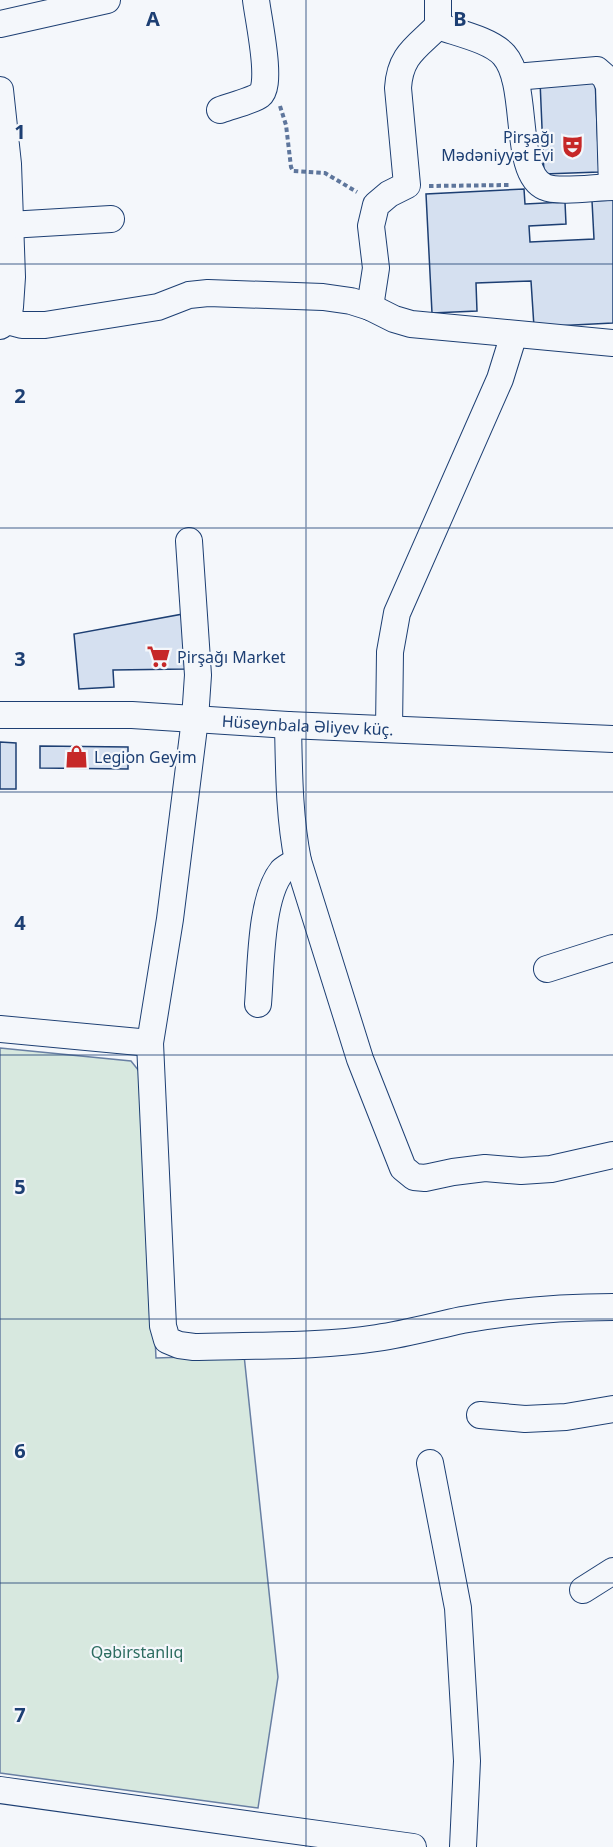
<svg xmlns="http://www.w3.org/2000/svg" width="613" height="1847" viewBox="0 0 613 1847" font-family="'Noto Sans',sans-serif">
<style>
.green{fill:#d7e8df;stroke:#687fa3;stroke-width:1.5}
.building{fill:#d5e0f0;stroke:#1d3f73;stroke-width:1.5}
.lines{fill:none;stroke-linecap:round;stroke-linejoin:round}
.minor-casing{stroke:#1d3f73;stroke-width:28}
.path{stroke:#5e769c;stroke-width:4;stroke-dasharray:4.5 3;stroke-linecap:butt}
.minor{stroke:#f4f7fb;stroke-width:26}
.grid{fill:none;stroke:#1d3f73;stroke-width:1.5;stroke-opacity:0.55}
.labels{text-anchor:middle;stroke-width:4.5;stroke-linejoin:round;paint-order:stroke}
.poi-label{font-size:16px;fill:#1d3f73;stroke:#f4f7fb;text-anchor:start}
.street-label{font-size:16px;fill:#1d3f73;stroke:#f4f7fb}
.park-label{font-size:16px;fill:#2c6c60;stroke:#f4f7fb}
.grid-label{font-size:20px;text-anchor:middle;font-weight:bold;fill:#1d3f73;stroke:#f4f7fb;stroke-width:4.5;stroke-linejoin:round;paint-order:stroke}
</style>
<rect width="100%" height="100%" fill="#f4f7fb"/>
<path class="green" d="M0 1048 131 1061 143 1076 156 1358 244 1355 278 1677 258 1808 0 1773Z"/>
<path class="building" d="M595 78 599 172 544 174 540 81Z
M524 189 525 204 565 202 566 224 529 226 530 242 594 239 592 201 613 200V323L534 327 531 281 476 283 477 311 432 313 426 194Z
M183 614 186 669 113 670 114 687 79 689 74 634Z
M0 742 16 743V789H0Z
M40 746 128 747V769L40 768Z"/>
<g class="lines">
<defs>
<g id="minor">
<path d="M0 24 107 0"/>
<path d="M438 26C457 33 491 40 504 55 530 84 512 173 545 187 558 193 597 187 613 187"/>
<path d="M515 77 597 70 605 77 609 86 612 187"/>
<path d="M0 90 8 164 12 277 10 307 7 321"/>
<path d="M220 110C230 106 252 101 260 95 273 85 258 18 256 0"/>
<path d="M9 225 111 219"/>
<path d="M370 307 376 268 371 226 376 205 389 194 407 185 398 88C400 55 416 48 438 26V0"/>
<path d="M0 326 7 321 22 325H45L158 307 189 295 208 293 323 297 351 301 370 307 394 319 411 324 613 343"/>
<path d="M189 541 198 675 195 719 170 919 150 1043 163 1326 167 1340 179 1345 194 1347C253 1345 319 1347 377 1338 406 1334 434 1326 462 1320 512 1311 563 1307 613 1307"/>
<path id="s1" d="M0 715H132L288 725 613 739"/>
<path d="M288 725C289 771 289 816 298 861L360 1059 403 1168 414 1177 425 1178 453 1172 485 1168 521 1171 551 1169 613 1155"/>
<path d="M389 729 390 652 397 613 500 379 514 334"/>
<path d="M547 969 613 948"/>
<path d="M258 1004C261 969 260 898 282 871 286 867 293 864 298 861"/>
<path d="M0 1029 150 1043"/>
<path d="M480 1415 525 1419 566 1417 613 1409"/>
<path d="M430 1463 458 1608 467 1761 463 1847"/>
<path d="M583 1590 613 1571"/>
<path d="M0 1790 413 1847"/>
</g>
</defs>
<use href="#minor" class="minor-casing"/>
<path class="path" d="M280 106 286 125 291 167 293 171 325 173 357 192
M429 186 511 185"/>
<use href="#minor" class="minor"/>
</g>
<path class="grid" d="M306 0V1847M0 264H613M0 528H613M0 792H613M0 1055H613M0 1319H613M0 1583H613"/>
<defs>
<symbol id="theatre-bare" viewBox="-9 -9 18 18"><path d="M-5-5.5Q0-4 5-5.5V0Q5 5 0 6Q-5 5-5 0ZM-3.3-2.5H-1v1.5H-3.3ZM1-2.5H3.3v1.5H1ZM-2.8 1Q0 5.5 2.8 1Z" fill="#c62828" stroke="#f4f7fb" stroke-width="2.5" paint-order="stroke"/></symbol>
<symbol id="supermarket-bare" viewBox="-9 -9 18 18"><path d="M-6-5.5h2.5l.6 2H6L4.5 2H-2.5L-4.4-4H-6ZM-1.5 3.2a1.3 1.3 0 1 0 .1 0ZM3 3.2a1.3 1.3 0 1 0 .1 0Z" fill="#c62828" stroke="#f4f7fb" stroke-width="2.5" paint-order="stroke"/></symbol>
<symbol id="shop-bare" viewBox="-9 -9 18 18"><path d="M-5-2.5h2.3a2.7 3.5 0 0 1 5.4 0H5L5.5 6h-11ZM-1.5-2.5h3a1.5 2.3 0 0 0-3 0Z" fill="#c62828" stroke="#f4f7fb" stroke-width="2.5" paint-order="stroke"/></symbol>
</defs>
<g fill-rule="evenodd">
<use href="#theatre-bare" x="556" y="130" width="33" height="33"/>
<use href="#supermarket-bare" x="142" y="640" width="33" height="33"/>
<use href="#shop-bare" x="60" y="740" width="33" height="33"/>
</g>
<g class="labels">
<g class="poi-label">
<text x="554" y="143" text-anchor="end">Pirşağı<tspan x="554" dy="18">Mədəniyyət Evi</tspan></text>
<text x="177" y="663">Pirşağı Market</text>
<text x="94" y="763">Legion Geyim</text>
</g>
<g class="street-label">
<text dy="6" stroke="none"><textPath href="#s1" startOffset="308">Hüseynbala Əliyev küç.</textPath></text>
</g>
<g class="park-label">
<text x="137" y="1658">Qəbirstanlıq</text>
</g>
</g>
<g class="grid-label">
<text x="153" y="26">A</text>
<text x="460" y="26">B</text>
<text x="20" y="139">1</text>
<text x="20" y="403">2</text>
<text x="20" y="666">3</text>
<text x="20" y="930">4</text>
<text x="20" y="1194">5</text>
<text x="20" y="1458">6</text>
<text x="20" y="1722">7</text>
</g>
</svg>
